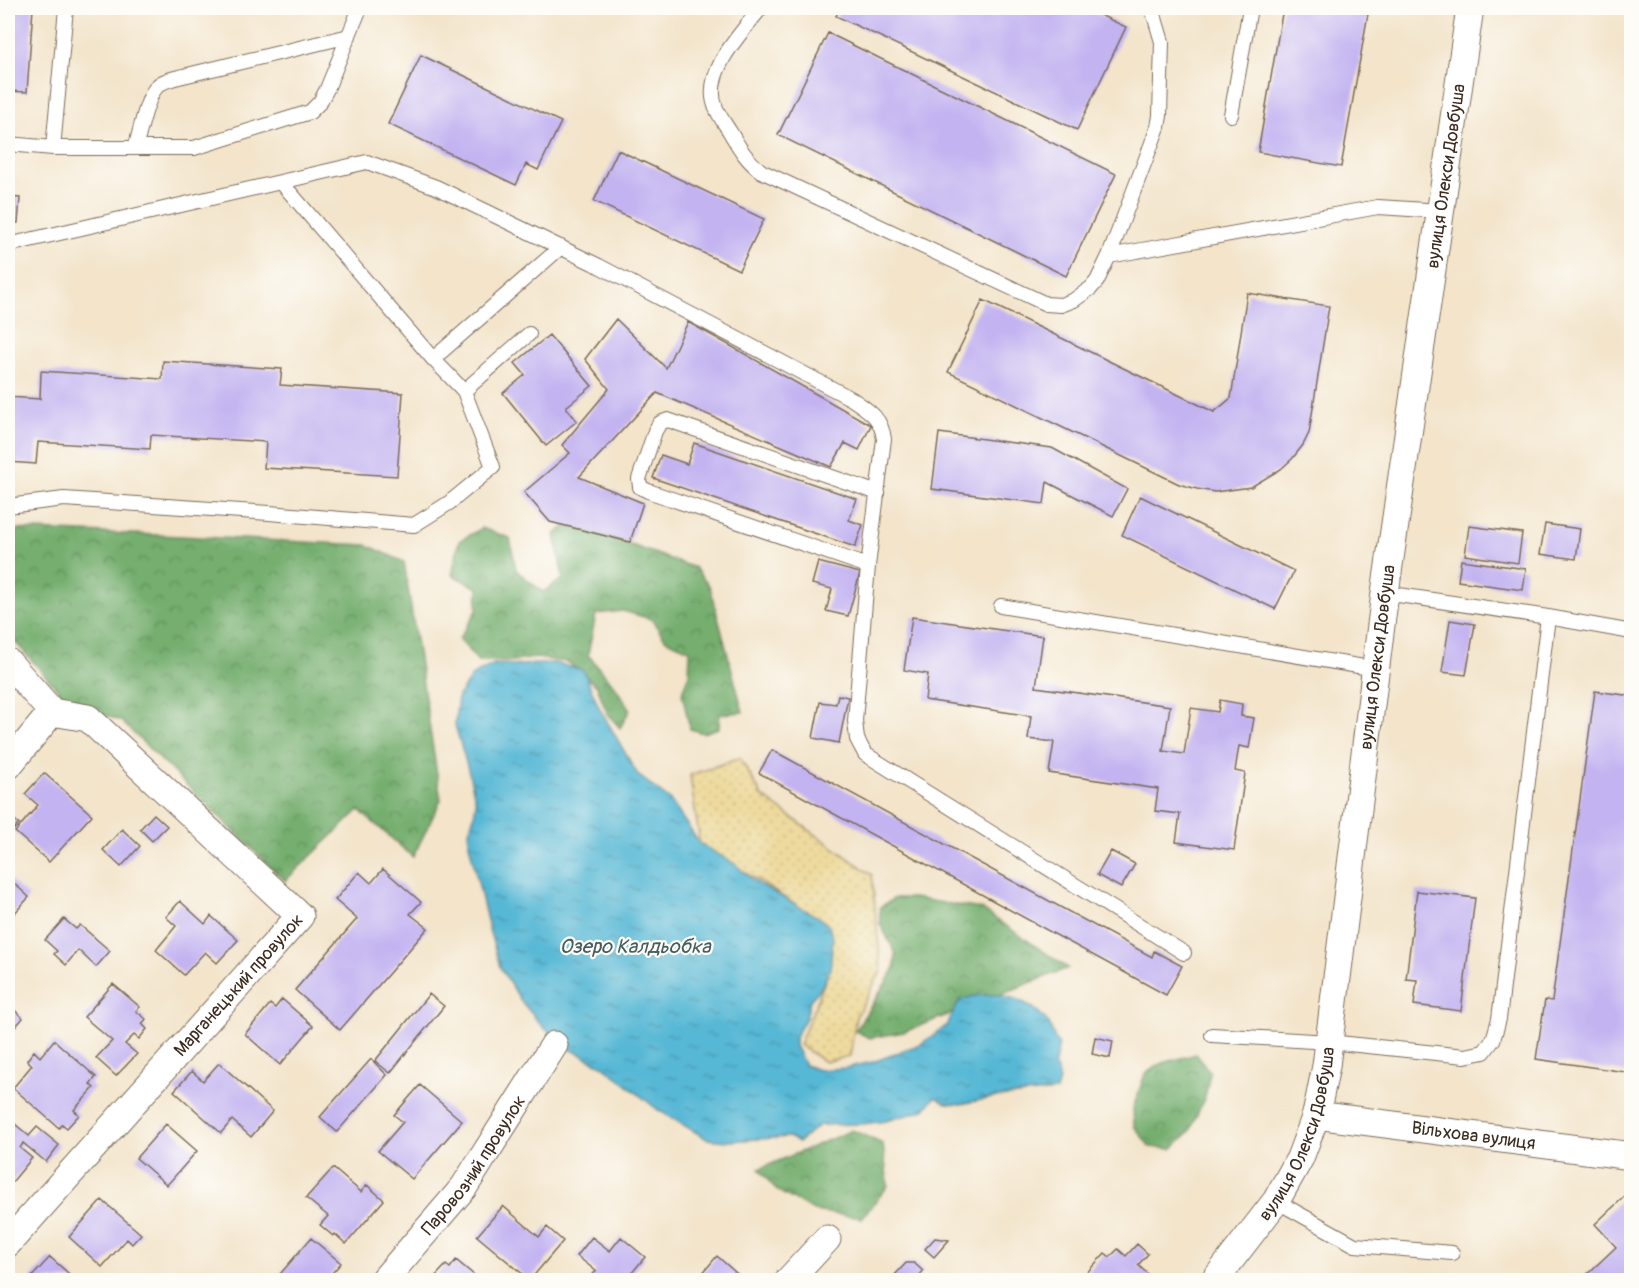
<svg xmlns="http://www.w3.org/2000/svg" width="1639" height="1288" viewBox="0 0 1639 1288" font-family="Pangolin,sans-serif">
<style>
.forest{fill:url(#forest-crowns);stroke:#586c46;stroke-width:1.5}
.sand{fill:url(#sand-dots);stroke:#94825e;stroke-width:1.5}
.water{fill:url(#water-ripples);stroke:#48717a;stroke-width:1.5}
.building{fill:#c3b3f1}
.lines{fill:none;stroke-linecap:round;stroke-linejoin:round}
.lane-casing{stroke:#7b6b5a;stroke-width:16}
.street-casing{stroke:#7b6b5a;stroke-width:29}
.lane{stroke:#fff;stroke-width:14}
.street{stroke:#fff;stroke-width:27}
.labels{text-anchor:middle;stroke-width:4.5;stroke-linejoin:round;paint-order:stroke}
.street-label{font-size:18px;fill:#3b2a1e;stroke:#fdfcf7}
.water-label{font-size:20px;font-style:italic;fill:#445c5e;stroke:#fdfcf7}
</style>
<defs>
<pattern id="forest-crowns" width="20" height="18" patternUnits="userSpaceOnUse" patternTransform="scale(1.5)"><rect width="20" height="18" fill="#74ae6e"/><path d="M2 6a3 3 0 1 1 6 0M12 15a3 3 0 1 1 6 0" fill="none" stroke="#608e5a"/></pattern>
<pattern id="sand-dots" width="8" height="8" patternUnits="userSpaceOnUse" patternTransform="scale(1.5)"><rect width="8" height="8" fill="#eeda9e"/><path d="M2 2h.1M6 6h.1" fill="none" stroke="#cdbb88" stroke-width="1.8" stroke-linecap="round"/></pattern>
<pattern id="water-ripples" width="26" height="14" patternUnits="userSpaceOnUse" patternTransform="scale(1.5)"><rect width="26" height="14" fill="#56b8d5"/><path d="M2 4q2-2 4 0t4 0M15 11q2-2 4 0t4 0" fill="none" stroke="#4896ac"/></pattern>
</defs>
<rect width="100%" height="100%" fill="#fdfcf7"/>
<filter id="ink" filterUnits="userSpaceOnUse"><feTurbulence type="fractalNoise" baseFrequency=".0167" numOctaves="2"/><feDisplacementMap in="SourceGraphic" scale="12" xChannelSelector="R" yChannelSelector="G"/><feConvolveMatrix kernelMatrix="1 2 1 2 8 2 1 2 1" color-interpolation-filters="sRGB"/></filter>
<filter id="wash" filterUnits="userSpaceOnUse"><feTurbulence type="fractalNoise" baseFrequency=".008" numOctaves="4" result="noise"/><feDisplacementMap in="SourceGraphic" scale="24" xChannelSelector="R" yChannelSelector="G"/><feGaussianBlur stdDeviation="1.35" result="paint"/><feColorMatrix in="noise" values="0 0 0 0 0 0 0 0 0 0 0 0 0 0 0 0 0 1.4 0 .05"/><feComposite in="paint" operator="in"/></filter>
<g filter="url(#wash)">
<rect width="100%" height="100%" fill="#f3e4ca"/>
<path class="forest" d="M570 523 695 568 710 587 743 712 720 714 719 728 703 733 690 729 682 693 689 674 690 650 666 640 651 619 623 611 596 614 588 655 617 689 630 710 620 728 607 713 597 686 568 662 536 658 512 661H478L459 639 477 610 478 588 452 575 459 541 482 528 510 538 516 570 543 592 563 579 555 534Z
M8 529 158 535 367 545 404 562 441 800 413 857 359 810 285 881 121 721 69 702 8 634Z
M895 898H913L981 909 1068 968 904 1032 870 1038 855 1031 894 970 896 954 880 924V907Z
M1196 1054 1210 1072 1206 1094 1190 1131 1172 1149 1150 1147 1134 1126 1133 1108 1145 1074 1162 1063Z
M852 1130 883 1144 888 1186 862 1218 814 1211 776 1190 759 1169Z"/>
<path class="sand" d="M740 758 762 796 872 875 881 971 856 1017 850 1056 825 1062 799 1045 830 969 828 925 700 844 690 775Z"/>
<path class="water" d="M554 663 583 670 600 709 638 775 670 800 700 844 735 864 755 882 818 917 828 925 833 938 830 969 821 988 810 1000 806 1018 795 1037V1046L805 1065 818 1070 845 1068 873 1062 921 1044 946 1026 960 1000C968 998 976 995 983 995 1007 993 1031 1002 1046 1020 1053 1027 1052 1037 1059 1045L1054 1066C1061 1075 1060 1080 1056 1091L997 1097 961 1104 946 1103 935 1097 924 1110 886 1121 863 1124 819 1125 799 1142 789 1137 728 1141 707 1139 658 1110 602 1065 570 1049 543 1027 521 1001 500 967 489 929 469 844V831L474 816 476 802 468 769 455 725 458 696 473 675 494 664 520 665Z"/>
<g id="blocks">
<path class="building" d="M8 8H33L27 92 8 91Z
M840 8H1085L1126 27 1077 130 836 16Z
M1283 8H1369L1341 167 1258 152Z
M828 33 1116 174 1066 276 778 135Z
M421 55 561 122 538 170 526 164 516 185 388 124Z
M618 150 764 219 739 270 594 201Z
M8 197 20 198 18 223 8 222Z
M1247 293 1329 306 1309 433 1303 445 1292 459 1281 469 1251 487 1215 492 1197 489 1179 484 948 372 983 300 1214 412 1231 398Z
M616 319 666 368 688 322 871 425 859 450 845 443 831 467 657 393 579 477 643 503 630 542 550 522 524 492 570 453 562 445 609 389 585 359Z
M549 335 592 386 566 407 577 421 546 446 503 393 525 375 515 363Z
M163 361 282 369 280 385 403 393 397 476 264 468 266 442 151 435 150 449 38 442 36 464 8 462V397L40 399 41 371 162 379Z
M939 433 1052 448 1127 489 1113 516 1047 482 1044 504 932 489Z
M694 443 857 499 849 520 863 525 855 547 653 478 661 455 687 464Z
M1140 496 1294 571 1275 609 1122 535Z
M1545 524 1580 529 1576 559 1540 554Z
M1469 526 1522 533 1518 563 1465 555Z
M1461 560 1526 569 1523 590 1458 581Z
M818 562 860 573 848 616 826 611 832 589 812 584Z
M912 617 1043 636 1036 687 1170 706 1163 751 1184 754 1191 708 1218 712 1220 700 1242 704 1241 716 1254 718 1249 748 1239 746 1235 771 1245 773 1234 850 1176 842 1180 814 1155 811 1158 789 1049 773 1054 742 1028 739 1031 716 925 700 928 674 904 670Z
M1450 620 1475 624 1466 675 1442 672Z
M1595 691 1632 696V1073L1536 1059 1545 1000 1552 1001Z
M838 695 848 697 839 743 813 738 820 702 836 704Z
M772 750 1152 957 1154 951 1182 966 1166 995 759 773Z
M44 773 92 815 49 862 15 832 38 805 25 794Z
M8 814 19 824 9 834 8 832Z
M154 814 167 826 152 841 140 829Z
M122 829 140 846 121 867 103 850Z
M1111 851 1135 864 1121 888 1097 875Z
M383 869 421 902 410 914 428 928 340 1030 295 990 357 919 335 900 359 872 371 883Z
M8 878 29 897 14 914 9 909 8 910Z
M1417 891 1475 898 1461 1011 1414 1005 1417 980 1406 979Z
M180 901 205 924 211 916 238 940 217 963 205 952 184 975 156 950 176 926 166 917Z
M64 919 76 929 80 925 110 951 96 967 78 950 66 965 54 954 57 951 45 940Z
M113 984 140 1007 136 1011 146 1019 142 1024 147 1029 139 1039 134 1035 125 1044 137 1054 116 1076 96 1058 112 1041 84 1017Z
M429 994 444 1006 390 1073 375 1061Z
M8 996 13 1001 9 1005 23 1018 11 1032 8 1029Z
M282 999 313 1026 280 1065 245 1034 270 1004 275 1008Z
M1095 1037 1113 1041 1110 1058 1092 1054Z
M54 1040 96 1077 90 1084 94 1088 74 1110 79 1115 67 1128 62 1124 59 1128 13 1088 32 1065 27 1060 34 1051 40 1057Z
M371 1059 387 1075 337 1132 320 1117Z
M219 1063 273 1111 251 1137 232 1120 221 1133 174 1091 192 1071 203 1081Z
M420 1085 462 1121 412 1179 378 1151 403 1122 394 1115Z
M8 1118 29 1136 37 1127 59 1145 46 1162 23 1143 20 1148 32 1158 8 1187Z
M166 1124 197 1151 167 1185 136 1158Z
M333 1168 361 1192 367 1185 384 1200 346 1244 335 1234 333 1236 320 1225 328 1216 306 1198Z
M1626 1195 1632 1201V1280H1581L1616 1247 1595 1224Z
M102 1200 141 1234 132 1244 127 1239 102 1267 69 1237Z
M503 1206 539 1237 547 1227 563 1241 530 1280 477 1236Z
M592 1237 610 1251 621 1237 645 1257 626 1280H588L596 1271 577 1256Z
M311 1238 341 1263 326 1280H275Z
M935 1238 949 1240 934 1257 925 1249Z
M1137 1244 1148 1254 1138 1265 1154 1280H1080L1105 1253 1110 1257 1118 1249 1126 1256Z
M717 1256 744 1280H707L701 1275Z
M50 1257 76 1280H29Z
M456 1260 480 1280H432L446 1265 450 1268Z
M906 1263H914L923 1271 916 1280H893V1277Z"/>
</g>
</g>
<g filter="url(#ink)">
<use href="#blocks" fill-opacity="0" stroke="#7b6b5a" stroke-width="1.5"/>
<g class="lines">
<defs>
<path id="lane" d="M761 8C741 33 701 74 716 108 719 116 725 124 730 132 739 147 746 160 761 171L1046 304 1061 305 1074 300 1091 288 1097 281 1109 256 1158 127 1160 116 1162 42 1152 8
M1231 115 1250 8
M8 144 53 148H194L310 112 320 102 327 89 360 8
M53 148 66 8
M135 148C140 133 146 100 155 89 159 82 168 80 175 78L349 36
M281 182 433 359 464 391
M8 245 367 162 436 187 599 266 852 399C869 411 881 417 884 439L868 566 855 721 857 739 865 754 1184 953
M1109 256 1378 207 1441 211
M433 359 561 247
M8 506 64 499 269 513 414 525 449 503 493 467 464 391 529 334
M868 566 648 491 640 487 639 479 655 431 660 423 668 420 878 493
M1385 593 1548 617 1632 632
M1001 606 1376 669
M1212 1035 1329 1042 1465 1056 1484 1052 1493 1040 1499 1019 1548 617
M1276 1201 1355 1245 1452 1253"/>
<g id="street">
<path d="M8 662 52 712"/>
<path d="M8 766 52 712"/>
<path id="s1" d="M1316 1115 1632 1156"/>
<path id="s2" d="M8 1243 300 916 88 718 52 712"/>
<path id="s3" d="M384 1280 464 1187 554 1045"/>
<path d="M789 1280 827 1239"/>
<path id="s4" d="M1215 1280 1276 1201 1300 1158 1316 1115 1326 1066 1385 593 1470 8"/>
</g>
</defs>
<use href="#lane" class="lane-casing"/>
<use href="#street" class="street-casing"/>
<use href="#lane" class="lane"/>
<use href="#street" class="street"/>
</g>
</g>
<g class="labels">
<g class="street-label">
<text dy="6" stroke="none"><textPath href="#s4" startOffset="1143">вулиця Олекси Довбуша</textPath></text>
<text dy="6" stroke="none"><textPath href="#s4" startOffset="657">вулиця Олекси Довбуша</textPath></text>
<text dy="6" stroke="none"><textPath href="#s2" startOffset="346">Марганецький провулок</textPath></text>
<text dy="6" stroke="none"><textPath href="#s4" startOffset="171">вулиця Олекси Довбуша</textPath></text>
<text dy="6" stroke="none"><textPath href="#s1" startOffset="159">Вільхова вулиця</textPath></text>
<text dy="6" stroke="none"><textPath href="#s3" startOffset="146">Паровозний провулок</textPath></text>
</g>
<g class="water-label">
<text x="635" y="953">Озеро Калдьобка</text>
</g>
</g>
<rect width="1639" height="1288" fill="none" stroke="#fdfcf7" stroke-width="30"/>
</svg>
